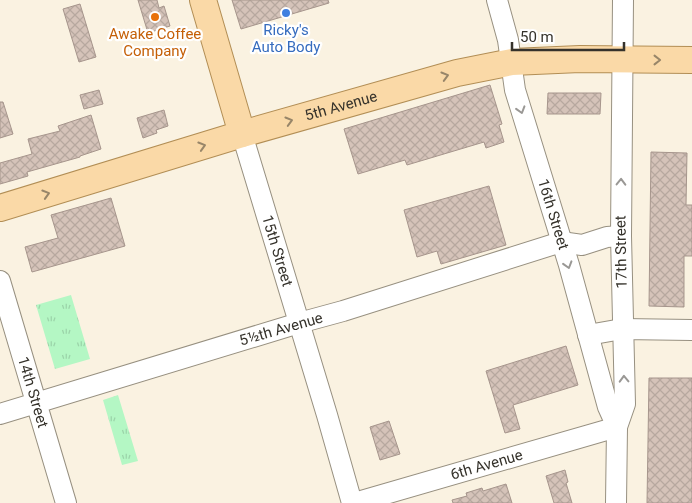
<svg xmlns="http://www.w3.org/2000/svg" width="692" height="503" viewBox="0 0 692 503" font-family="Roboto,sans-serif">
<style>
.grass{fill:url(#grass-tufts)}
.building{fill:url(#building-cross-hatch);stroke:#a6958c}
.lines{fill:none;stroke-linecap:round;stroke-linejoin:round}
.minor-casing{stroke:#979080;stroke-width:22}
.major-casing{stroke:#b28e55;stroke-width:28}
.minor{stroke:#fff;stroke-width:20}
.major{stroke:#fad9a7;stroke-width:26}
.oneway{stroke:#988669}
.oneway2{stroke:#9a9895}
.shop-dot{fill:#3f7fe0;stroke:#fff;stroke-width:2}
.food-dot{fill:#e8710a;stroke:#fff;stroke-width:2}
.labels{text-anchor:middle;stroke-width:4.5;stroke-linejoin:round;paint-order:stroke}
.shop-label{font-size:15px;fill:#366cbe;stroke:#fff}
.food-label{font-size:15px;fill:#c56008;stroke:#fff}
.street-label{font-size:15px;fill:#35322b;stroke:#fff}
</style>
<defs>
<pattern id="grass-tufts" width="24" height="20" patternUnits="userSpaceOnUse" patternTransform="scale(1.25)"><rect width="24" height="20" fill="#b4f7c4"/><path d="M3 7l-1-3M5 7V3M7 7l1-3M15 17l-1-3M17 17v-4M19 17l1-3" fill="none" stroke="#9bd4a9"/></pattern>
<pattern id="building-cross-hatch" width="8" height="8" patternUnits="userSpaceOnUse" patternTransform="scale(1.25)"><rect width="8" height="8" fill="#d5c3b9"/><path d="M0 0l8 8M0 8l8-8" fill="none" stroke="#b7a89f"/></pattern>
</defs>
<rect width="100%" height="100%" fill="#faf2e1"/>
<path class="grass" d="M71 295 90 359 55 369 36 305Z
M118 395 138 461 122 465 103 400Z"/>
<path class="building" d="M138 0H157L159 8 164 6 170 26 148 33Z
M232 0H328L329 3 241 29Z
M80 4 96 57 79 62 63 9Z
M490 85 502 124 499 125 504 142 486 148 484 142 407 165 405 160 358 174 344 129Z
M99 90 103 104 84 109 80 95Z
M548 93H601L600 114H547Z
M0 102H3L13 134 0 138Z
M164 110 168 126 156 130 157 133 143 138 137 118Z
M91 115 101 149 80 156V157L27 172 28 176 0 184V163L32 154 28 139 60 131 58 126Z
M651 152 687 153 686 205H692V256H684V307L649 306Z
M489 186 506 245 441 264 437 251 417 257 404 210Z
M111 198 125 246 32 272 25 247 58 238 51 215Z
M566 346 578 385 513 405 520 429 505 433 486 371Z
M649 378H692V503H647Z
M389 421 400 454 380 460 370 427Z
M565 470 568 482 566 483 572 503H554L546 476Z
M506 484 512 503H453L452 500 467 496 466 493 482 488 483 491Z"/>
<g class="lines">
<defs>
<g id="minor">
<path id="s1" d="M497 0 508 40 515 90 569 265 608 407 617 427"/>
<path id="s2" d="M242 134 327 415 352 503"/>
<path id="s3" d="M0 281 66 503"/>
<path d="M588 335 622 329 692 330"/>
<path d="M0 414 299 323 343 311 561 242 582 245 607 237 621 236"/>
<path id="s4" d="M354 503 617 427"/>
<path d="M616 503 617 427 625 404 621 236 623 0"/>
</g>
<g id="major">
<path d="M203 0 242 134"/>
<path id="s5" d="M0 208 242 134 457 73 512 62 580 59 692 60"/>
</g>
</defs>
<use href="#minor" class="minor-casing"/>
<use href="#major" class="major-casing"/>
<use href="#minor" class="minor"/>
<use href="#major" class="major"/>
</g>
<defs><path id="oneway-chevron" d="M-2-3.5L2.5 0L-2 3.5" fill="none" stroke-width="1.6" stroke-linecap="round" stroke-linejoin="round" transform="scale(1.25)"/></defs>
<g class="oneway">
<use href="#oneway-chevron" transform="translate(657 60)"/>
<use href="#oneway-chevron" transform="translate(445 76) rotate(-16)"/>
<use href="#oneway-chevron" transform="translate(289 121) rotate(-16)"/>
<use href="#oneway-chevron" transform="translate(202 146) rotate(-17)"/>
<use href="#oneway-chevron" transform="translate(46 194) rotate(-17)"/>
</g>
<g class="oneway2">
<use href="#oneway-chevron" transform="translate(521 110) rotate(73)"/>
<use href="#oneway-chevron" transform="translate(621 182) rotate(-89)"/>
<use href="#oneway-chevron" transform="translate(568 265) rotate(73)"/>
<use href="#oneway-chevron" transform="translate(624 379) rotate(-92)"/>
</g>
<circle class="shop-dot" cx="286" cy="13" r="5"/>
<circle class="food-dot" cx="155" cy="17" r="5"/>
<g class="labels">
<g class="shop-label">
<text x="286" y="35">Ricky's<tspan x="286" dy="17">Auto Body</tspan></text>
</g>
<g class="food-label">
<text x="155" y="39">Awake Coffee<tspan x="155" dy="17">Company</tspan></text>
</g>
<g class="street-label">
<text dy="5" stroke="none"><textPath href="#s5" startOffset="356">5th Avenue</textPath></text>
<text dy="5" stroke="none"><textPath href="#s1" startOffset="222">16th Street</textPath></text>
<text dy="5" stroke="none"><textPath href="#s2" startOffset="122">15th Street</textPath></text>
<text transform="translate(621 252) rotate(-91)" y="5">17th Street</text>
<text transform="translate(281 329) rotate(-16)" y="5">5½th Avenue</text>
<text dy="5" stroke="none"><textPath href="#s3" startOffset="116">14th Street</textPath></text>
<text dy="5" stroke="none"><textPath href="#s4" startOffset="138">6th Avenue</textPath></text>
</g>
</g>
<path d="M512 42v8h112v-8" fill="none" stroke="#35322b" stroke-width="2.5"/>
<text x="520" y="42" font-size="15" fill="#35322b" stroke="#ffffff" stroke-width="4" paint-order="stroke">50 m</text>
</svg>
